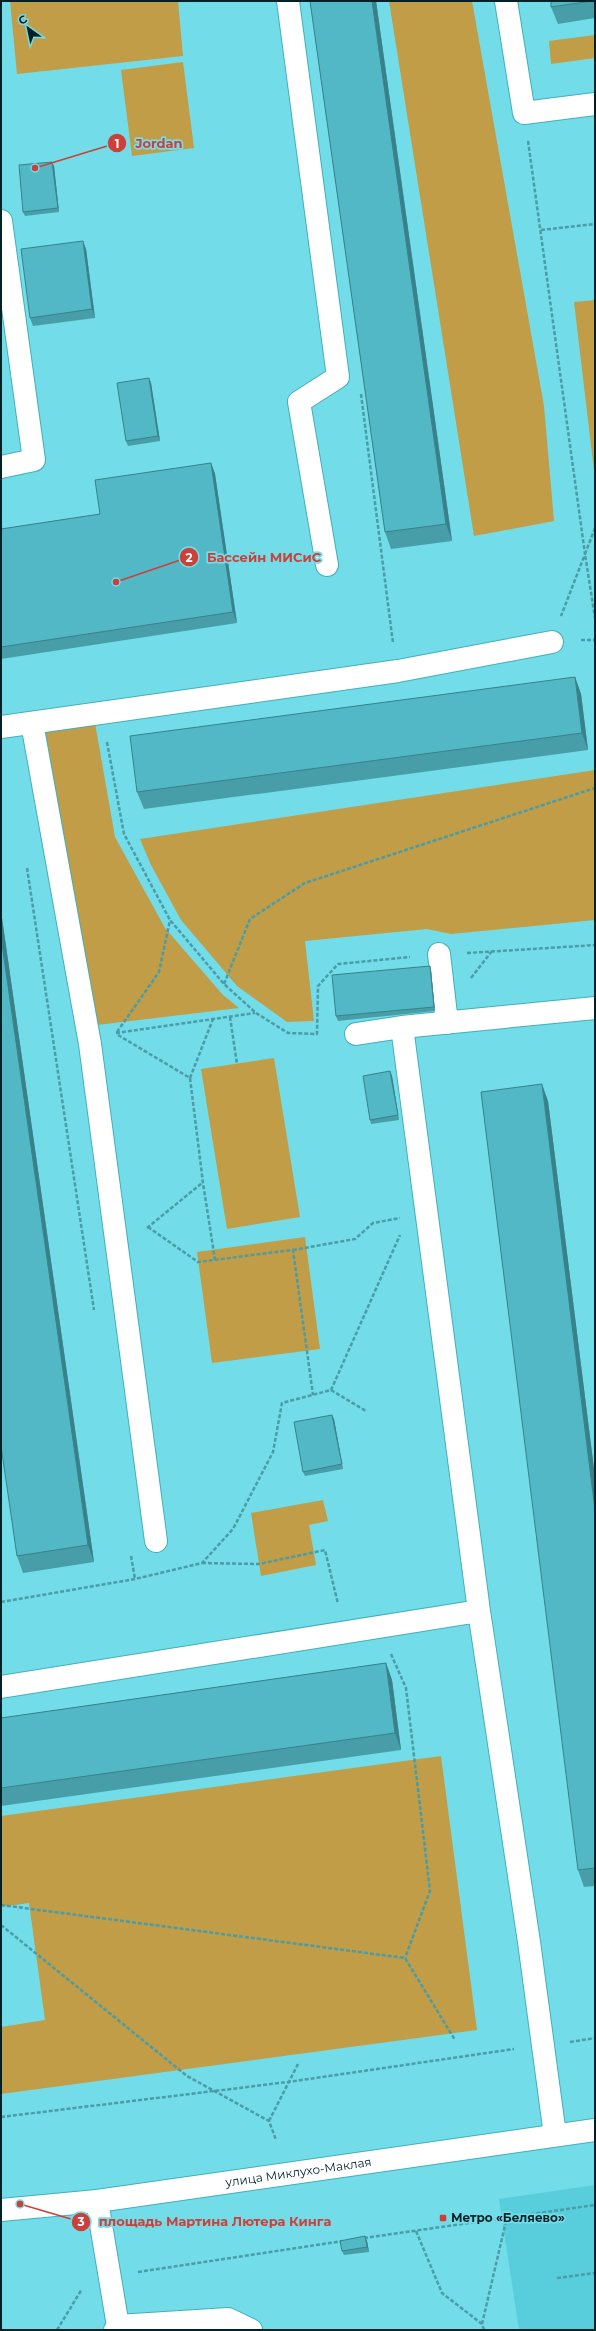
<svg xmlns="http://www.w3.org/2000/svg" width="596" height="2331" viewBox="0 0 596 2331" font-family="Montserrat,sans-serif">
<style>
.built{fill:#58cedc}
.green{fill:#c09d46}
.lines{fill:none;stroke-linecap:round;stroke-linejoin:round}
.minor-casing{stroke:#42afbc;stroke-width:24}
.major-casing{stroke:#42afbc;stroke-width:24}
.path{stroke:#4b9ca6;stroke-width:2.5;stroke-dasharray:4 2;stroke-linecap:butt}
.minor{stroke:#fff;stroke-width:22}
.major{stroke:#fff;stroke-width:22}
.wall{fill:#479ea9}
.shaded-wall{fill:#39818a}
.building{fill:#52b8c5;stroke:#39818a}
.poi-dot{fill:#cd3f39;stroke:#73dce9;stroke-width:1.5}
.labels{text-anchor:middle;stroke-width:3.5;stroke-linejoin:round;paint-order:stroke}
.street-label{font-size:12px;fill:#002227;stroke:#73dce9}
.poi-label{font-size:12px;font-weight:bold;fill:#002227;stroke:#73dce9;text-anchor:start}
.leader{fill:none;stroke:#cd3f39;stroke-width:1.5}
.callout-dot{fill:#cd3f39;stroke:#73dce9;stroke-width:1.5}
.mark-label{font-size:12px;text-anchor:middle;font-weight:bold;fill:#fff}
.callout-label{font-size:13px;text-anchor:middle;font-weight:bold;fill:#cd3f39;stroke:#73dce9;stroke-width:3.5;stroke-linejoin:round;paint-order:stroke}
</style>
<rect width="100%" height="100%" fill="#73dce9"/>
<path class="built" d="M595 2185V2330H519L499 2199Z"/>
<path class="green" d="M10 1H178L183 56 17 74Z
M389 1H472L544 406 554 521 474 536Z
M595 35V58L551 64 549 41Z
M183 62 194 148 132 156 121 70Z
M595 300V479L574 302Z
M95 723 115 837 165 928 223 995 239 1008 97 1025 42 732Z
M595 770V920L451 934 427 929 305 941 314 1021 287 1022 237 986 181 920 151 865 140 839Z
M274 1058 300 1217 227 1229 201 1069Z
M305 1237 320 1349 212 1363 197 1252Z
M323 1500 328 1521 309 1525 316 1565 261 1576 251 1513Z
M441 1756 477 2030 1 2094V2027L45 2020 29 1903 1 1907V1816Z"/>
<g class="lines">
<defs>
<path id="minor" d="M288 1 338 377 299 402 327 565
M506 1 524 113 595 104
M1 221 34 460 1 467
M32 723 90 1044 156 1541
M1 727 398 671 552 642
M439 954 447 1023
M356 1034 402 1027
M1 1687 479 1611
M555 2135 529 1942 479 1611 402 1027 595 1008
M97 2201 118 2326
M115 2330 118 2326 228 2319 251 2330"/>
<g id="major">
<path id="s1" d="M1 2210 97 2201 595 2130"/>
</g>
</defs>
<use href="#minor" class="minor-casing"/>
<use href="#major" class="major-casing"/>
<path class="path" d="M528 141 585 554 561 616
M541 230 595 224
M361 394 393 643
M595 528 585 554 595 618
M581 640H595
M107 742 124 834 170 920 224 984 256 1013 288 1033 317 1034 318 986 338 964 410 957
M27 868 94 1310
M467 953 595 945
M471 978 492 951
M224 984 250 919 305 883 595 788
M230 1017 237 1064
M117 1032 159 972 170 920
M116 1033 255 1013
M118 1035 190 1078 203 1183 215 1260
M190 1078 213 1019
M148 1227 198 1262 293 1250 313 1395
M147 1228 202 1183
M293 1250 355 1239 373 1223 400 1218
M331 1390 366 1411
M131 1556 135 1579
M202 1563 259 1564 325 1550 338 1604
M1 1602 135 1579 202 1563 233 1529 273 1452 282 1403 331 1390 400 1235
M391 1654 406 1688 430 1891 405 1958
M1 1905 405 1958 455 2040
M1 1925 187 2076 269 2121 276 2140
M570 2042 595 2038
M1 2117 288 2082 514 2049
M269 2121 299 2062
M416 2231 442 2293 482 2324 484 2330
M364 2238 595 2205
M138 2272 343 2241
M557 2278 595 2273
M482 2324 507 2217
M57 2330 82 2289"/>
<use href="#minor" class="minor"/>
<use href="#major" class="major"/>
</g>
<path class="wall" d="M310 1H376L452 541 391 549 385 532Z
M551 1H595V18L558 24 551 7Z
M54 166 59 212 25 216 23 212Z
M86 249 95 318 33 326 30 318Z
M149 378 151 383 160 441 128 446 126 441Z
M211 463 215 474 237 623 1 659V529L100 514Z
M575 677 581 694 588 750 144 809 137 792Z
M1 911 94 1562 23 1573 17 1556Z
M430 966 431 970 435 1011 338 1021 336 1016Z
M390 1071 392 1076 399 1120 371 1124 370 1120Z
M548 1101 595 1477V1886L584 1887 578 1870Z
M334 1419 343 1469 305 1476 303 1472Z
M386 1663 392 1680 401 1750 1 1806V1718Z
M367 2241 369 2252 344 2255 342 2251Z"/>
<path class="shaded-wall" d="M372 1H376L452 541 446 524Z
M52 162 54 166 59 212 58 208Z
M83 241 86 249 95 318 92 309Z
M149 378 151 383 160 441 158 436Z
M211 463 215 474 237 623 233 612Z
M575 677 581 694 588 750 582 733Z
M1 911 94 1562 88 1545 1 937Z
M430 966 431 970 435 1011 434 1007Z
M390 1071 392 1076 399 1120 398 1115Z
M542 1084 548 1101 595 1477V1510Z
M332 1415 334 1419 343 1469 342 1464Z
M386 1663 392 1680 401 1750 395 1733Z
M365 2236 367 2241 369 2252 367 2247Z"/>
<path class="building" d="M310 1H372L446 524 385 532Z
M551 1H592L551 7Z
M52 162 58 208 23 212 19 165Z
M83 241 92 309 30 318 21 249Z
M149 378 158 436 126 441 117 383Z
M211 463 233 612 1 647V529L100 514 95 480Z
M575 677 582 733 137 792 130 736Z
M1 937 88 1545 17 1556 1 1446Z
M430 966 434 1007 336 1016 332 975Z
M390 1071 398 1115 370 1120 363 1076Z
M542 1084 595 1510V1868L578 1870 481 1092Z
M332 1415 342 1464 303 1472 294 1422Z
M386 1663 395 1733 1 1788V1718Z
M365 2236 367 2247 342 2251 340 2241Z"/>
<rect class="poi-dot" x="439" y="2214" width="8" height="8" rx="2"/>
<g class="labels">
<g class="street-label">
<text dy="4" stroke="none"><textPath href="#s1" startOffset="300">улица Миклухо-Маклая</textPath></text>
</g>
<g class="poi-label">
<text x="451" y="2222">Метро «Беляево»</text>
</g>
</g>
<path class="leader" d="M35 168L117 143M116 582L189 557M20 2204L81 2222"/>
<g class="callout-dot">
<circle cx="35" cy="168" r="4"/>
<circle cx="116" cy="582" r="4"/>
<circle cx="20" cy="2204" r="4"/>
<circle cx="117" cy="143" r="10"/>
<circle cx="189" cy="557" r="10"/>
<circle cx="81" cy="2222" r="10"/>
</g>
<g class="mark-label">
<text x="117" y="148">1</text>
<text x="189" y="562">2</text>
<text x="81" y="2226">3</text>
</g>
<g class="callout-label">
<text x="159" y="148">Jordan</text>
<text x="264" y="562">Бассейн МИСиС</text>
<text x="215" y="2226">площадь Мартина Лютера Кинга</text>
</g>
<rect width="596" height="2331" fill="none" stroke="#002227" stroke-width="4"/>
<g transform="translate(28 28) rotate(327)" stroke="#73dce9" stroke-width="3" paint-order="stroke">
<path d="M0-3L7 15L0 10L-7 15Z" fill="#002227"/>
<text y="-6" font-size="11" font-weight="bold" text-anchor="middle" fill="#002227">С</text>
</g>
</svg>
